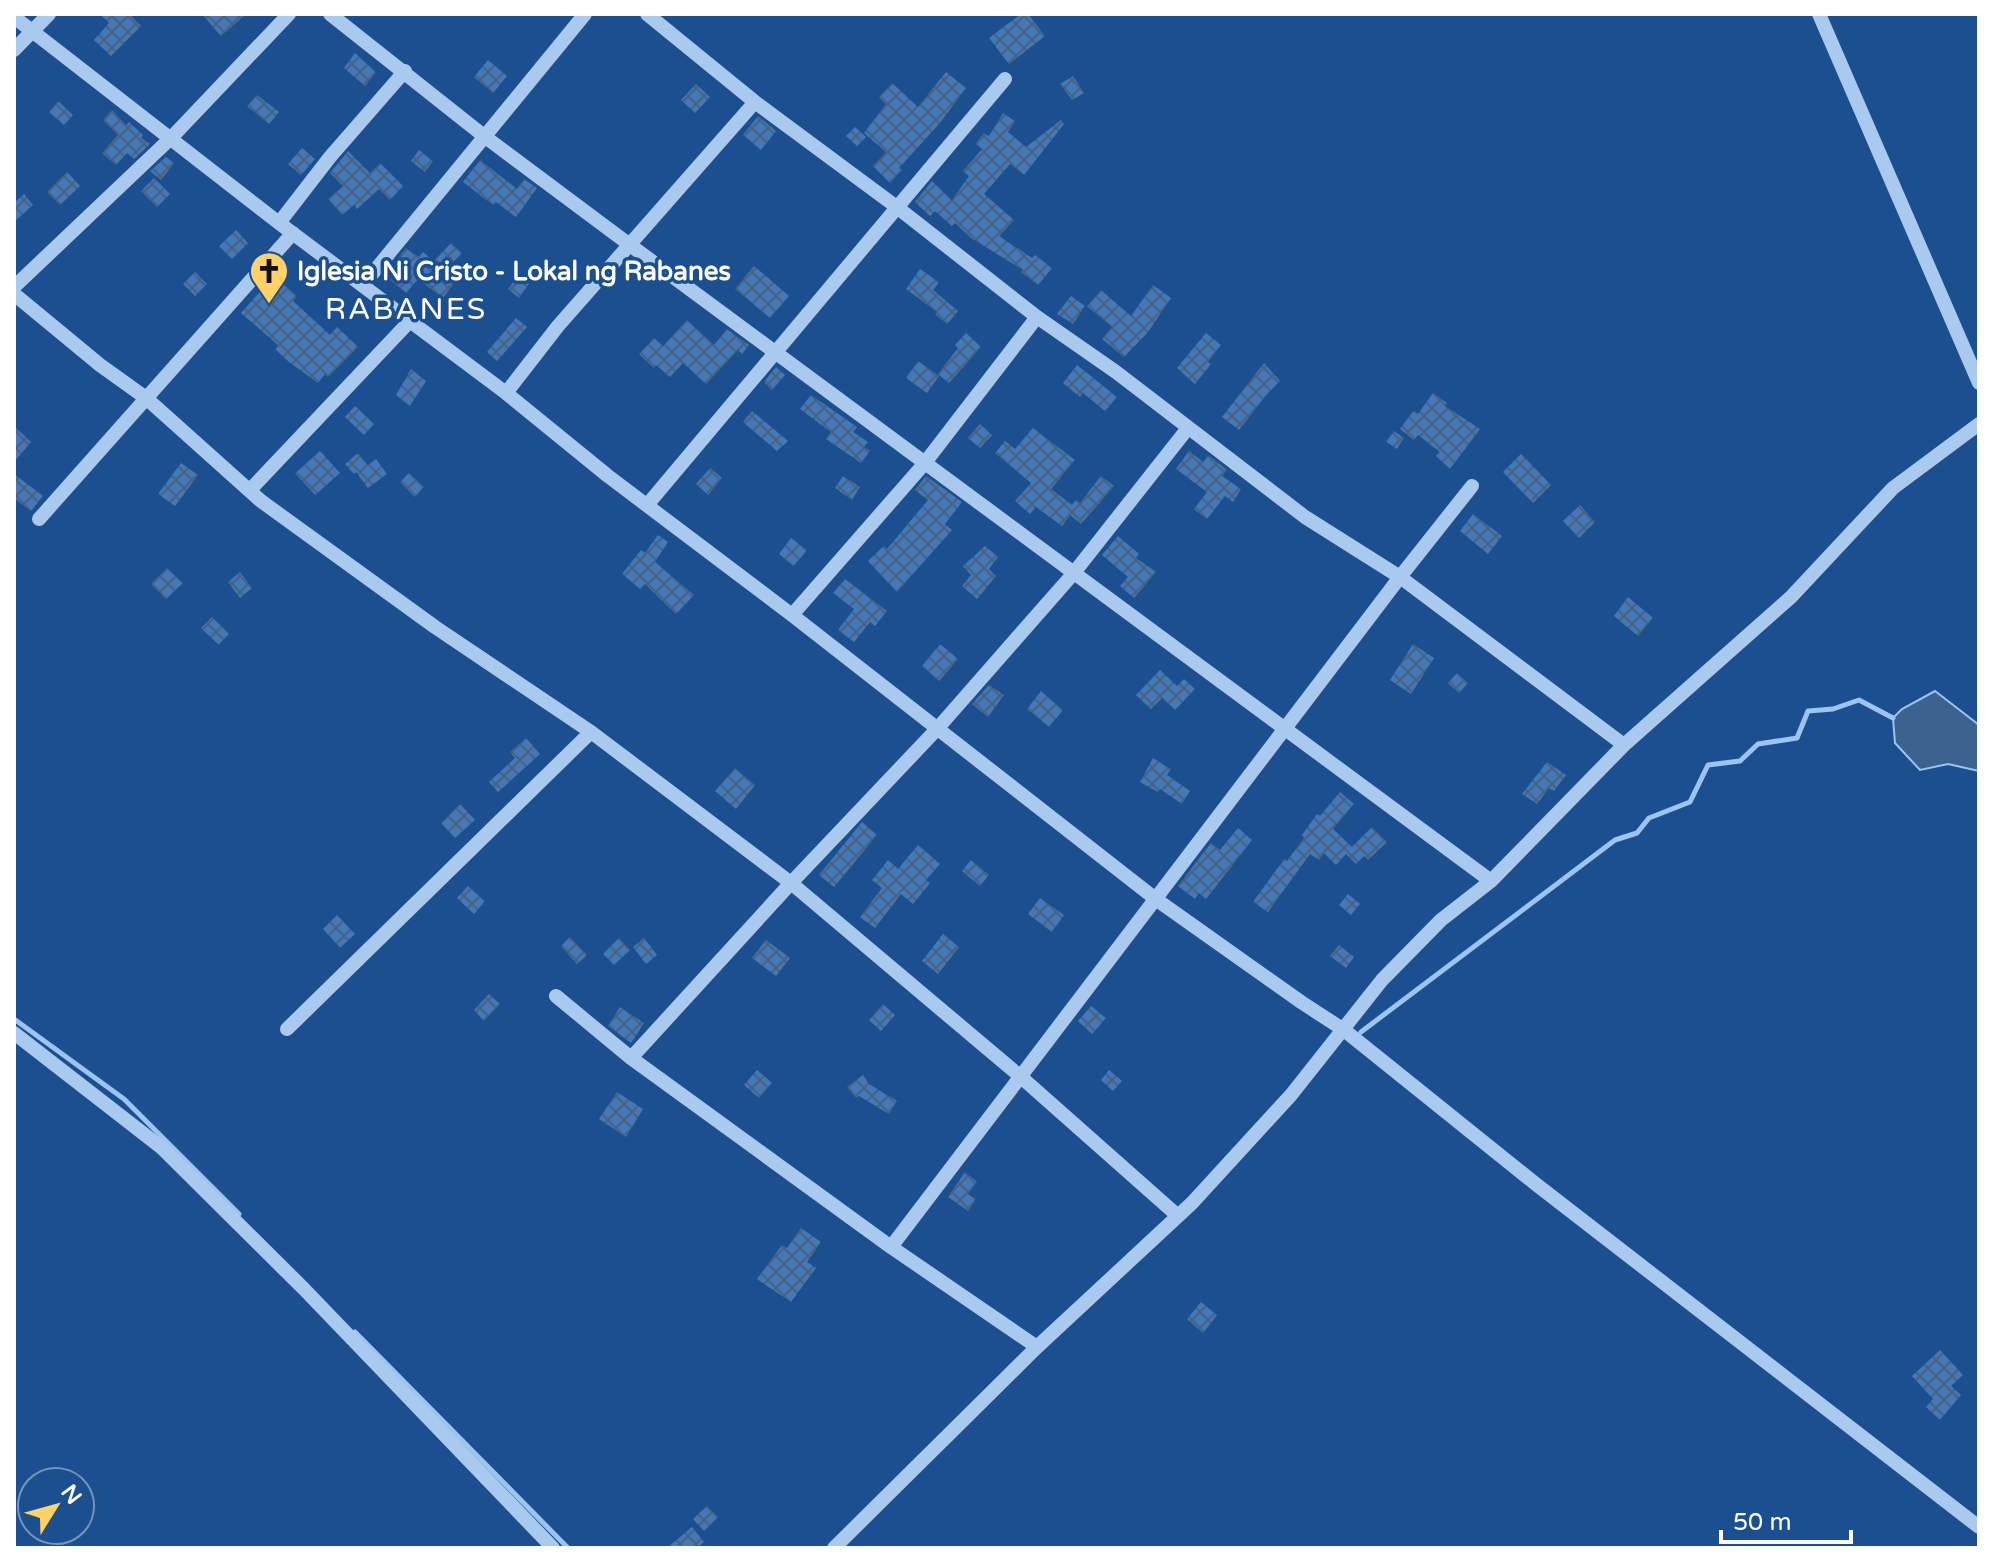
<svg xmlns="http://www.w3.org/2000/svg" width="1993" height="1562" viewBox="0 0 1993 1562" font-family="'Varela Round',sans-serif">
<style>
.water{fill:#3c6290;stroke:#9cc4f0;stroke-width:2}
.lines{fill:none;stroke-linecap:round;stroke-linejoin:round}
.stream{stroke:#9cc4f0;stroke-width:5}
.building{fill:url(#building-cross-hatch)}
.minor{stroke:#a9c9ee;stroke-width:14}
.labels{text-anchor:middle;stroke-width:7;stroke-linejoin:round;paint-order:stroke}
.poi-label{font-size:26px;font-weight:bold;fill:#fff;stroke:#1b4f8f;text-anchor:start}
.quarter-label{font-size:30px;letter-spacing:2px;fill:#fff;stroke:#1b4f8f}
</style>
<defs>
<pattern id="building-cross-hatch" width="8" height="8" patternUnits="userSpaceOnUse" patternTransform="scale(2)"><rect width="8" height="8" fill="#4478b7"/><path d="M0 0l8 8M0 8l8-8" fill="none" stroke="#486282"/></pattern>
</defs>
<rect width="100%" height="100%" fill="#1b4f8f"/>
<path class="water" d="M1935 691 1979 725V771L1948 764 1920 770 1895 743 1893 718 1902 709Z"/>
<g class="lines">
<path class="stream" d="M14 1019 124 1099 239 1214
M1361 1032 1615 840 1637 833 1649 818 1690 802 1708 765 1740 761 1758 744 1797 738 1808 711 1833 709 1859 700 1893 718
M355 1332 568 1548"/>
</g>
<path class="building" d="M100 14H129L141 26 111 56 94 40 109 23Z
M202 14H246L221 36Z
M1021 14H1028L1045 36 1009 64 989 38Z
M355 53 376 72 365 86 344 68Z
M488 60 507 76 493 93 474 77Z
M946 72 966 88 939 124 899 168 902 170 890 183 873 166 886 152 864 133 886 104 879 97 892 83 918 107Z
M1073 76 1084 93 1072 100 1060 84Z
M696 84 710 97 695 113 681 100Z
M257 95 279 112 269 124 247 106Z
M58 101 73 115 64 125 49 112Z
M112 110 126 125 129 122 143 135 141 138 150 144 134 159 127 153 116 165 102 153 118 135 103 120Z
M1003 113 1015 121 1008 132 1026 147 1061 120 1064 124 1024 175 1010 164 984 194 1014 220 999 236 1032 258 1035 255 1052 268 1038 285 1021 272 1023 270 971 238 955 223 952 226 935 211 930 216 915 202 932 181 952 200 969 176 963 171 982 149 975 144 984 133 989 136Z
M758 116 776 131 761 150 743 135Z
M855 127 866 137 857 146 846 136Z
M302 148 315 159 301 175 288 164Z
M419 150 433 161 425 172 411 161Z
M348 151 370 173 380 163 403 186 390 200 379 189 357 209 354 205 342 215 328 199 343 186 330 173Z
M166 157 174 163 161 180 150 171Z
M480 160 517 189 524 179 537 188 516 217 496 202 493 205 463 182Z
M67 172 80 186 60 205 47 192Z
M154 178 170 194 157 207 141 191Z
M24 194 33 205 14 222V203Z
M236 230 248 243 232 259 219 246Z
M451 243 462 253 446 270 457 279 443 298 418 279 406 293 390 280 404 263 397 259 406 248 419 257 423 252 434 261Z
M754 266 789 296 770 318 735 289Z
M920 269 939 282 933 290 958 311 947 324 935 314 937 312 906 289Z
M195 272 207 284 195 296 183 284Z
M274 276 297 296 293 301 330 335 337 327 358 347 328 377 325 374 318 383 289 362 275 349 278 345 241 313Z
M518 276 529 284 519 298 508 289Z
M1153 285 1171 298 1148 332 1124 357 1102 339 1112 327 1087 306 1101 290 1131 316Z
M1071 296 1085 306 1073 324 1057 314Z
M516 318 527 327 497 361 487 352Z
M687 320 714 345 727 329 749 345 742 354 738 350 706 384 683 363 670 377 656 365 654 368 639 354 654 338 663 346Z
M966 333 981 347 949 383 938 374 958 348 955 345Z
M1206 333 1221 345 1208 362 1211 364 1195 384 1177 368Z
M918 361 939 376 927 393 906 378Z
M1264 363 1280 381 1267 394 1239 430 1222 417Z
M1077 365 1117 397 1105 411 1083 393 1080 397 1063 383Z
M776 367 785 375 772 390 764 382Z
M411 369 426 381 410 406 396 395Z
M1433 393 1447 403 1445 406 1480 429 1450 469 1436 456 1440 452 1418 435 1414 440 1400 429 1413 411 1418 414Z
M811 395 857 427 853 432 868 442 864 447 870 451 861 463 826 439 831 432 800 409Z
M355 406 374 424 364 435 345 417Z
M752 411 788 441 777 451 743 422Z
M980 424 992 435 980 448 968 438Z
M14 426 31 442 14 462Z
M1033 428 1075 460 1051 489 1072 505 1076 500 1080 503 1101 476 1114 486 1081 524 1070 515 1062 526 1036 507 1030 514 1015 501 1031 483 995 453 1005 441 1015 449Z
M1394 431 1404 438 1397 449 1386 442Z
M320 451 340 473 315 495 295 473Z
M1189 451 1203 462 1208 455 1227 470 1222 476 1241 489 1233 502 1225 496 1207 519 1194 509 1207 492 1176 469Z
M358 453 368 465 376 459 387 474 368 488 356 472 354 474 345 464Z
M1521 454 1551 485 1533 503 1503 472Z
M181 463 198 475 175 506 158 494Z
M710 468 722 478 708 495 696 484Z
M409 473 424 487 415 497 400 482Z
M14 474 43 496 31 511 14 498Z
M843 476 860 487 852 500 835 488Z
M926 476 962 502 945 524 952 530 897 592 868 561 884 546 887 549 928 500 915 490Z
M1580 505 1595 522 1579 538 1563 521Z
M1473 514 1502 536 1488 554 1460 531Z
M658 535 668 542 655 562 694 595 676 614 645 584 640 589 622 574 641 550 645 553Z
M1118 536 1139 554 1136 558 1156 572 1134 598 1120 586 1128 577 1102 555Z
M791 538 807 550 794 566 779 554Z
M985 546 998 557 989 569 996 576 977 599 962 586 971 575 963 566Z
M167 568 183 583 166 599 151 584Z
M240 572 252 588 240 598 228 582Z
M845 579 887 611 875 626 870 622 854 642 838 630 854 609 833 593Z
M1628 597 1653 618 1638 636 1614 616Z
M212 617 229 634 219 645 201 628Z
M940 644 958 659 939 681 922 666Z
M1413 644 1434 658 1411 694 1390 680Z
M1160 670 1177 686 1184 679 1195 689 1175 710 1162 698 1151 709 1136 695Z
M1457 673 1468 683 1459 693 1448 683Z
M989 685 1004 695 988 717 972 704Z
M1041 691 1063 710 1049 727 1027 709Z
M526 738 540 754 498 792 489 782 515 758 510 752Z
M1153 758 1171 769 1167 775 1190 791 1182 804 1160 789 1158 792 1140 782Z
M1547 762 1566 775 1554 791 1549 788 1537 804 1522 794Z
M735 768 755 785 736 809 715 791Z
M1340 792 1354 804 1333 829 1352 847 1372 827 1387 842 1368 860 1364 856 1356 864 1346 854 1336 865 1324 853 1319 860 1310 854 1268 912 1253 902 1284 859 1287 861 1304 838 1302 835 1317 814 1320 816Z
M460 804 475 820 455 838 441 823Z
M862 822 877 835 834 887 819 875Z
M1238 828 1252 840 1206 899 1199 893 1195 899 1178 886 1211 843 1220 850Z
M918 845 940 864 926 880 930 883 913 904 901 894 875 928 860 917 882 888 872 880 888 860 898 869Z
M971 860 989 875 980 886 962 871Z
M468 886 485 901 474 914 457 898Z
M1348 894 1360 904 1351 915 1339 905Z
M1040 898 1064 915 1052 932 1028 914Z
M337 915 355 934 340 948 323 929Z
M943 934 959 947 938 974 922 961Z
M570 937 587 955 577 964 561 946Z
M619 938 630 950 614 965 603 954Z
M644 938 657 955 646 964 633 947Z
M766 940 790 958 776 976 752 958Z
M1339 945 1354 957 1346 968 1330 956Z
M489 994 500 1004 484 1021 474 1010Z
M883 1004 895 1015 881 1031 869 1020Z
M1091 1006 1106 1018 1092 1034 1078 1021Z
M620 1007 644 1023 631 1043 608 1026Z
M757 1070 772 1083 759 1098 744 1085Z
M1109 1070 1122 1081 1113 1091 1101 1080Z
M863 1075 869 1084 897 1101 889 1114 859 1096 856 1098 847 1087Z
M617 1092 643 1109 626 1137 599 1119Z
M965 1172 977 1182 968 1194 976 1199 968 1211 948 1197Z
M801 1228 821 1242 807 1262 816 1268 791 1302 757 1279 782 1245 787 1248Z
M1201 1302 1217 1315 1203 1333 1187 1319Z
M1940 1350 1963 1375 1951 1386 1961 1395 1940 1420 1926 1407 1933 1399 1912 1376Z
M707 1506 718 1517 704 1531 693 1519Z
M692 1527 704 1542 697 1548H667Z"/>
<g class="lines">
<path class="minor" d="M330 14 484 136 630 245 1491 881
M647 14 755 102 898 208 1037 317 1116 372 1305 517 1400 577 1624 745
M1819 14 1979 383
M14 17 279 223 506 393 608 476 792 615 1157 900 1301 1002 1344 1030 1537 1185 1979 1527
M14 50 49 14
M279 223 330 157 405 71
M363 285 585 14
M14 287 172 137 289 14
M14 294 100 365 146 398 261 501 435 627 591 732 791 883 1021 1077 1178 1216
M506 393 558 326 755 102
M250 490 410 321
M648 504 1005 79
M39 519 293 233
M792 615 924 464 1037 317
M556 996 631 1058
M287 1029 591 732
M14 1033 162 1148 304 1289 553 1548
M891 1247 1400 577 1472 486
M1037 1347 891 1247 631 1058 791 883 937 729 1073 574 1188 428
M834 1548 1037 1347 1192 1203 1291 1095 1382 980 1441 920 1491 881 1624 745 1791 597 1893 488 1979 424"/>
</g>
<defs>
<symbol id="church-pin" viewBox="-11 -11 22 30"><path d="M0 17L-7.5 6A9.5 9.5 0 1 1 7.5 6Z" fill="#ffd166" stroke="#1b4f8f"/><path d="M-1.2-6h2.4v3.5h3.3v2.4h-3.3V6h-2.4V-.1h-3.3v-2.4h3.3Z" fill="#111"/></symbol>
</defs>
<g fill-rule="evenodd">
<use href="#church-pin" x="247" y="249" width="44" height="60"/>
</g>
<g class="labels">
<g class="poi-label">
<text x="297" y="280">Iglesia Ni Cristo - Lokal ng Rabanes</text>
</g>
<g class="quarter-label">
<text x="406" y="319">RABANES</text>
</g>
</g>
<rect width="1993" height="1562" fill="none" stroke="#ffffff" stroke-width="32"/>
<g transform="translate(56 1506) rotate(53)"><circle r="38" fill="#1b4f8f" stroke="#7695bc" stroke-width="2"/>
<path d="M0-6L14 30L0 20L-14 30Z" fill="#ffd166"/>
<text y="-12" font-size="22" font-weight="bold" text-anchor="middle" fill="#ffffff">N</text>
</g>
<path d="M1721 1530v12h130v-12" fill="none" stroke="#ffffff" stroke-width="4"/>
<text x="1733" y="1530" font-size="24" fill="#ffffff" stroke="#1b4f8f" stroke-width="6" paint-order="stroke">50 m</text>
</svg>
